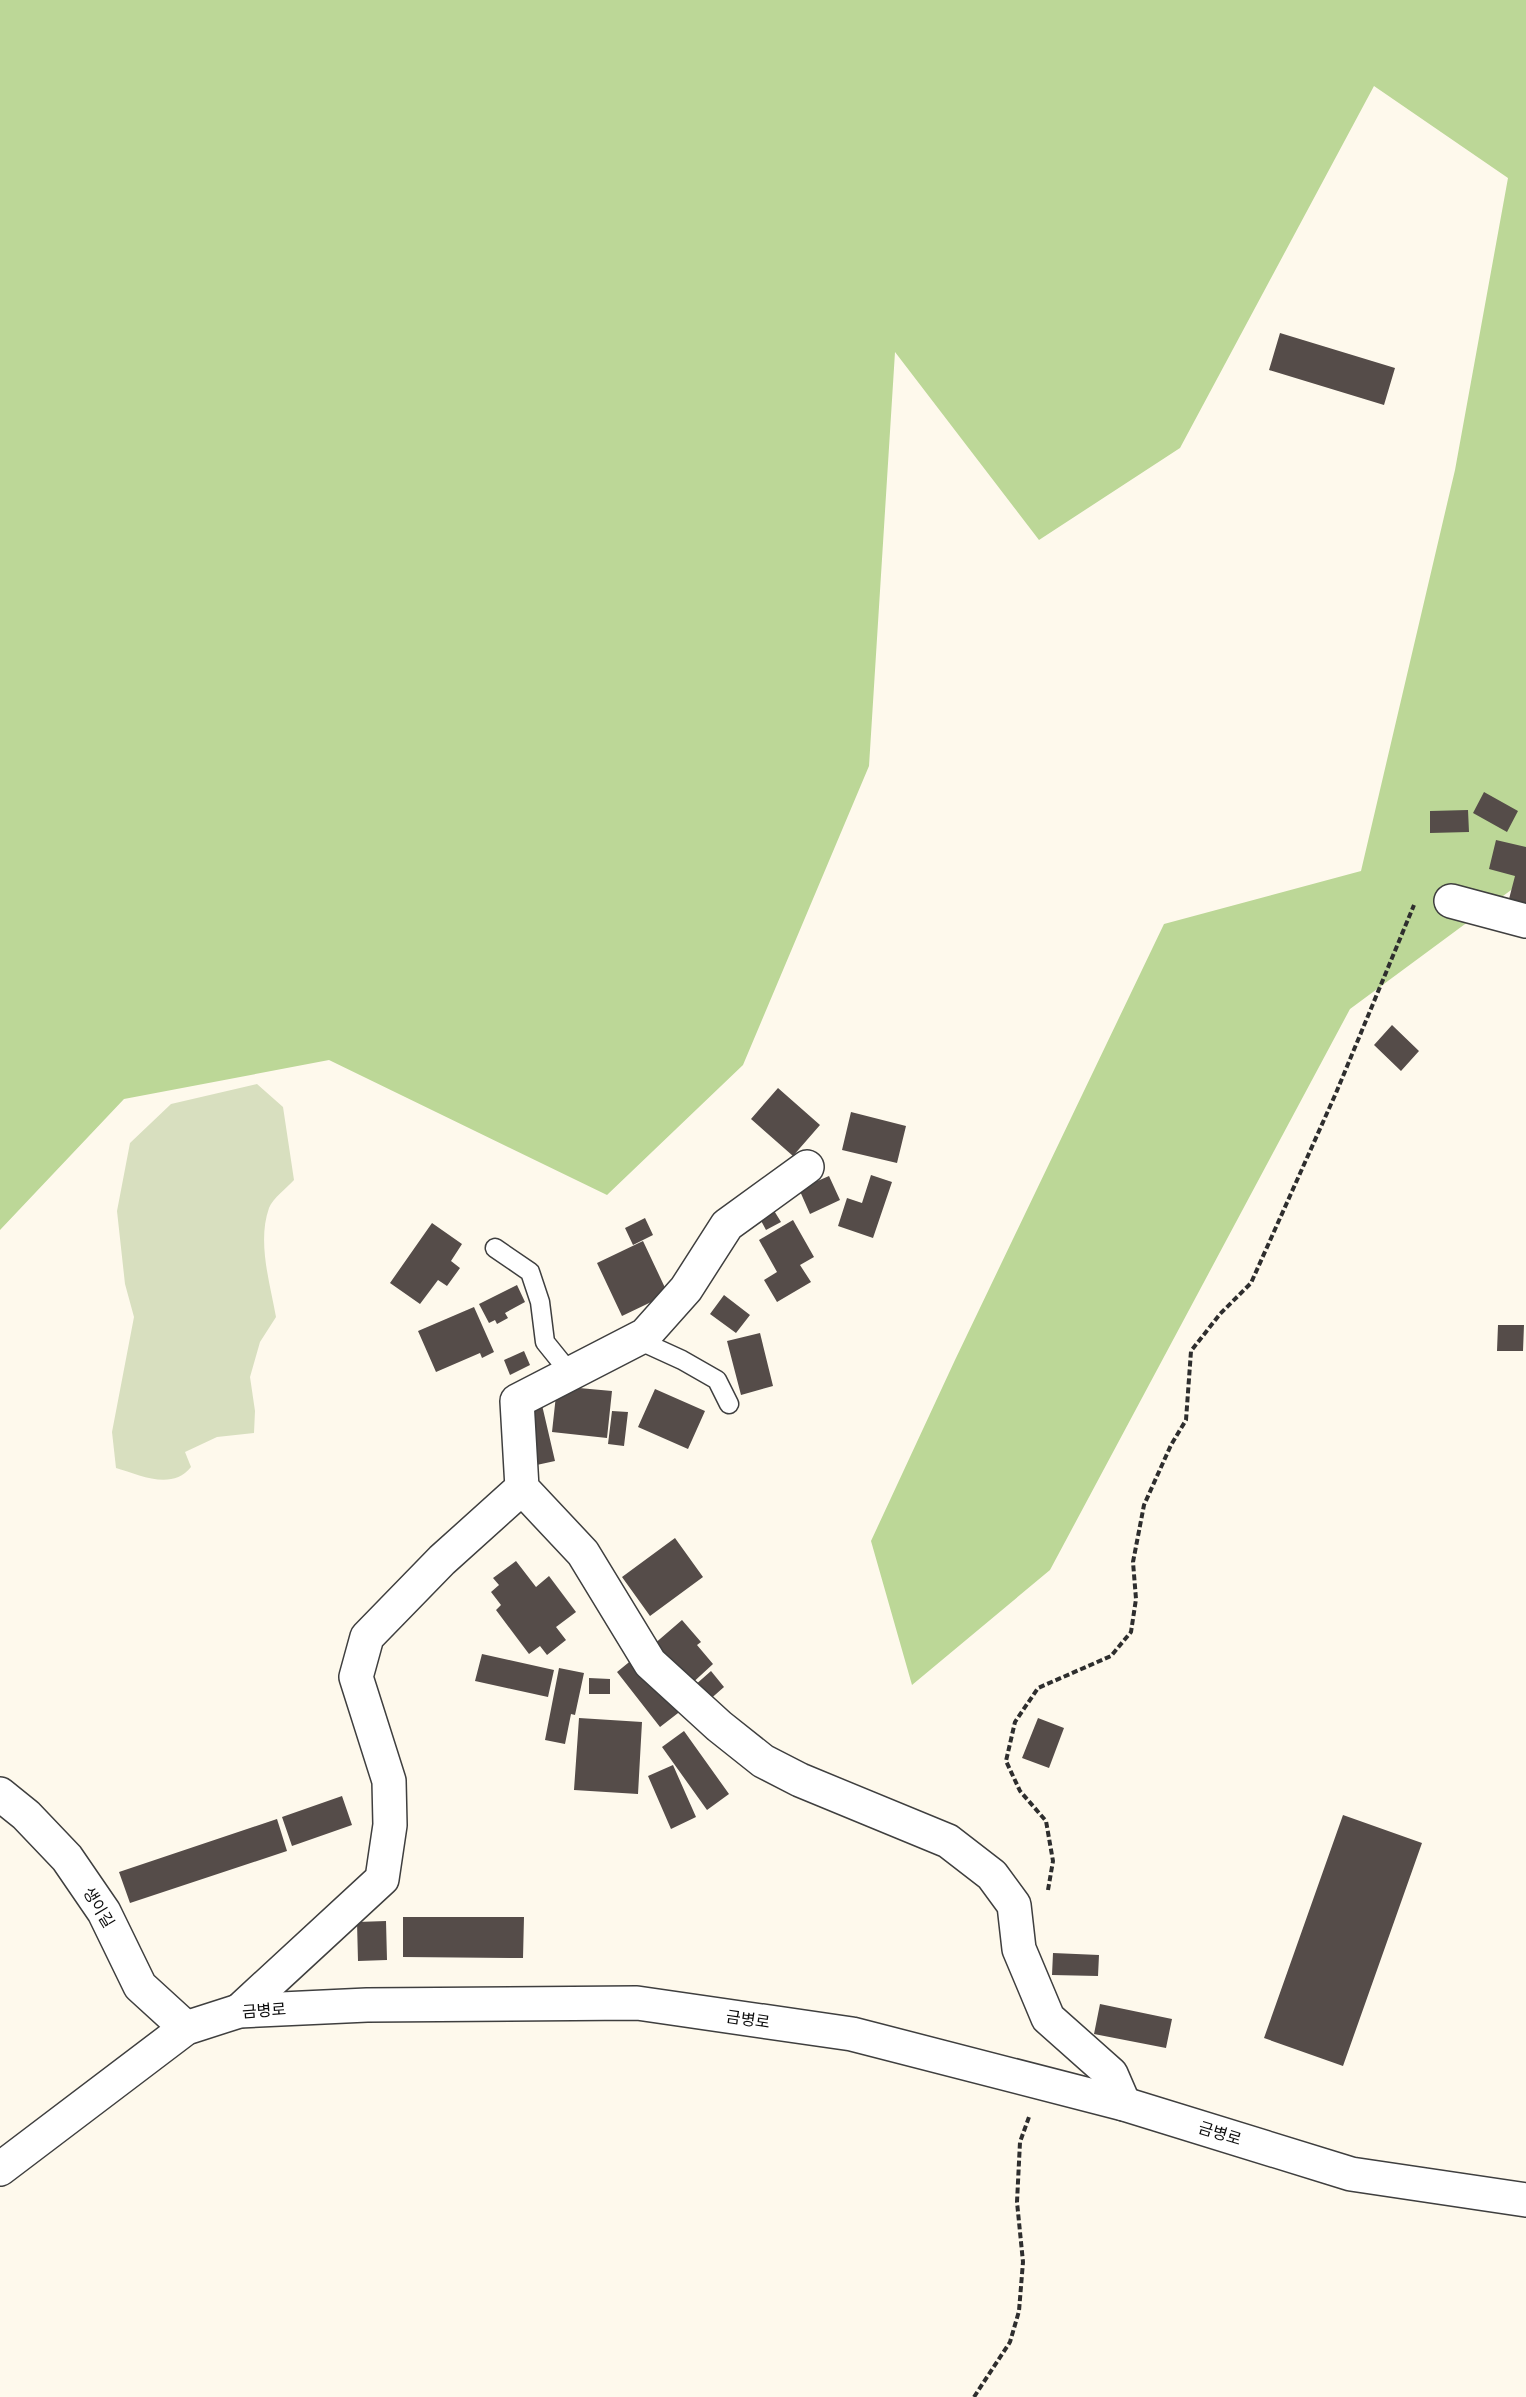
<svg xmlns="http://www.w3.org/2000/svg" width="1526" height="2397" viewBox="0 0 1526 2397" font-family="'Source Serif 4','Noto Sans KR',serif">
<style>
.forest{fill:#bcd797}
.cemetery{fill:#d8dfbf}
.building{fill:#554c49}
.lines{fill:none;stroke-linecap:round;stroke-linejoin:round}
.service-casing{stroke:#3f3f3f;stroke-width:21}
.minor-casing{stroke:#3f3f3f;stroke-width:36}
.tertiary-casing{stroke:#3f3f3f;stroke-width:36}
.path{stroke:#2e2e2e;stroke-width:4;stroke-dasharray:6 3;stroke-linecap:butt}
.service{stroke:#fff;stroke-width:18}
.minor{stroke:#fff;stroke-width:33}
.tertiary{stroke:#fff;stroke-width:33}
.labels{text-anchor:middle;stroke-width:6;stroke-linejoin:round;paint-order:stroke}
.street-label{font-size:16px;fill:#0c0c0c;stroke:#fff}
</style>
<rect width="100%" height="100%" fill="#fef9ec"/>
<path class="forest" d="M0 0H1526V879L1350 1009 1050 1570 912 1685 871 1541 955 1360 1164 924 1361 871 1455 470 1508 178 1374 86 1180 448 1039 540 895 352 869 766 743 1065 607 1195 329 1060 124 1099 0 1230Z"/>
<path class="cemetery" d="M257 1084 283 1107 294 1180C287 1188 273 1198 269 1208 257 1242 270 1283 276 1317L260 1342 250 1377 255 1411 254 1433 217 1437 185 1452 191 1467C172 1491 140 1475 116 1468L112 1432 134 1317 125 1284 117 1211 130 1143 171 1104Z"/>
<path class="building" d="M1280 333 1395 368 1384 405 1269 370Z
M1484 792 1518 811 1507 832 1473 813Z
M1468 810 1469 832 1430 833V811Z
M1496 840 1526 847V903L1509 899 1515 876 1489 869Z
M1392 1025 1419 1051 1401 1071 1374 1045Z
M778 1088 820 1125 793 1156 751 1119Z
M851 1112 906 1126 897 1163 842 1150Z
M871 1175 892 1182 873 1238 838 1226 847 1198 862 1203Z
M829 1176 840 1200 810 1214 799 1189Z
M773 1209 781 1222 766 1230 759 1217Z
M645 1218 653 1235 633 1245 625 1228Z
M793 1220 814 1257 800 1265 811 1282 777 1302 764 1280 777 1272 759 1240Z
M432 1223 462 1244 451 1261 460 1268 447 1286 438 1280 420 1304 390 1283Z
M643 1241 668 1294 622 1316 597 1263Z
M517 1285 525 1302 505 1313 508 1318 497 1324 495 1320 489 1323 479 1304Z
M724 1295 750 1315 736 1333 710 1314Z
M474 1307 494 1352 482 1358 480 1353 436 1372 418 1331Z
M1498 1325H1524L1523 1351H1497Z
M760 1333 773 1386 741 1395 727 1341Z
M524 1351 530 1365 510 1375 504 1360Z
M557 1386 612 1391 607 1438 552 1432Z
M655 1389 705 1411 688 1449 638 1427Z
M542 1405 555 1461 532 1466 519 1410Z
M612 1411 628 1412 624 1446 608 1444Z
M675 1538 703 1577 650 1616 622 1577Z
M516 1561 536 1587 549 1576 576 1612 556 1627 566 1640 547 1655 540 1646 529 1654 496 1610 501 1605 491 1592 499 1585 493 1578Z
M682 1620 701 1642 697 1645 713 1664 688 1687 653 1645Z
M482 1654 554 1670 548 1697 475 1681Z
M639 1654 682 1710 660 1727 617 1672Z
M559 1668 584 1673 575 1715 571 1714 565 1744 545 1740Z
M711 1671 724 1687 707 1702 694 1686Z
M589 1678 610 1679V1694H589Z
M579 1718 642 1722 638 1794 574 1790Z
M1038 1718 1064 1728 1049 1768 1022 1758Z
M684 1731 729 1794 707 1810 662 1747Z
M673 1765 696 1817 671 1829 648 1776Z
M342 1796 352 1825 292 1846 282 1817Z
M1343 1815 1422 1843 1343 2066 1264 2038Z
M277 1819 287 1851 130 1903 119 1872Z
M403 1917H524L523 1958 403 1957Z
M386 1921 387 1960 358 1961 357 1922Z
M1053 1953 1099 1955 1098 1976 1052 1975Z
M1100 2004 1172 2019 1166 2048 1094 2034Z"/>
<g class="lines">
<defs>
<path id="service" d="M495 1248 530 1272 540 1302 545 1342 570 1373
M636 1339 682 1360 717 1380 729 1404"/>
<path id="minor" d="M1451 901 1526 921
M522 1488 517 1401 645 1335 686 1289 727 1225 807 1167
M0 1794 26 1815 67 1858 104 1912 140 1986 186 2028
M239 2011 382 1879 390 1825 389 1781 356 1677 367 1637 442 1560 522 1488 583 1553 650 1663 719 1726 763 1761 800 1780 948 1841 992 1875 1014 1905 1019 1949 1048 2018 1111 2074 1124 2104"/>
<path id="tertiary" d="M0 2169 186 2028 239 2011 367 2005 637 2003 852 2034 1124 2104 1351 2174 1526 2200"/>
</defs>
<use href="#service" class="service-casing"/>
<use href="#minor" class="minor-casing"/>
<use href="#tertiary" class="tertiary-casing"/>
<path class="path" d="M1048 1890 1053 1861 1046 1821 1020 1791 1006 1761 1015 1722 1038 1688 1111 1656 1131 1632 1136 1599 1133 1562 1144 1505 1171 1445 1186 1420 1191 1351 1220 1314 1251 1283 1336 1093 1414 905
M974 2397 1010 2342 1019 2311 1023 2262 1017 2202 1020 2142 1029 2117"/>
<use href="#service" class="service"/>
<use href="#minor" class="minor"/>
<use href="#tertiary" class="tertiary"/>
</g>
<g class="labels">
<g class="street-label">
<text transform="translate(99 1907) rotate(59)" y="6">생이길</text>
<text transform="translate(264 2010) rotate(-4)" y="6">금병로</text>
<text transform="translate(748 2019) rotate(8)" y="6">금병로</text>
<text transform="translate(1220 2133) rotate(17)" y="6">금병로</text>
</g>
</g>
</svg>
